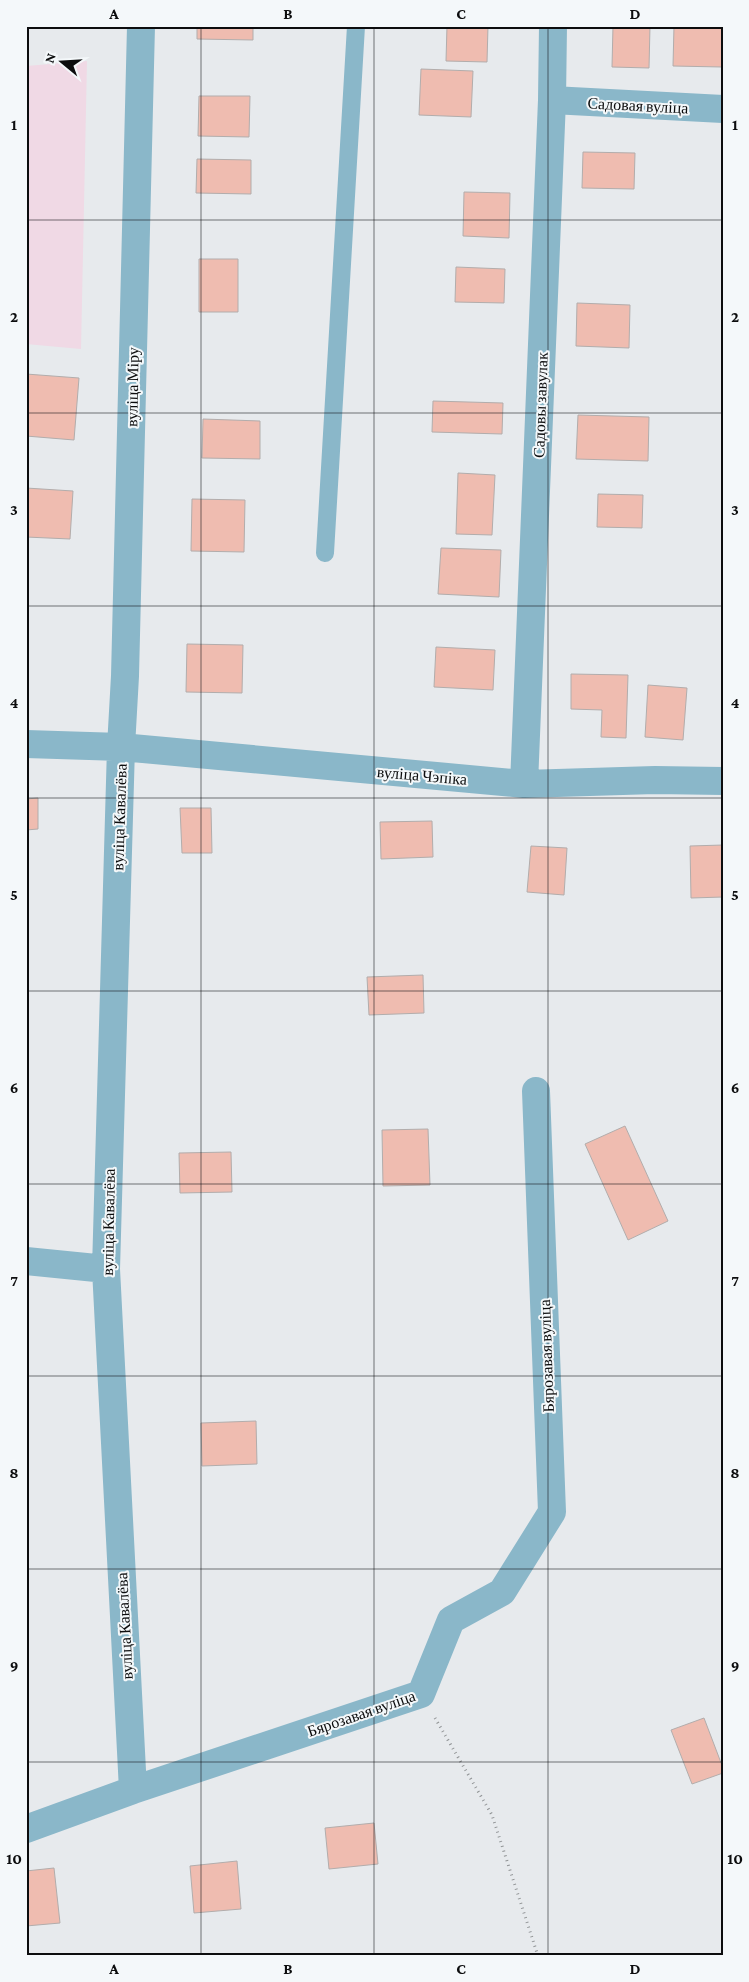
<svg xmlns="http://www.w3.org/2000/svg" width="749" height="1982" viewBox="0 0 749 1982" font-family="'Crimson Pro',serif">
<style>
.industrial{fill:#f0d9e5}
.building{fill:#efbcb0;stroke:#b2adac}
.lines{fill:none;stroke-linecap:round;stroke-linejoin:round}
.path{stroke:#919496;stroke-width:3;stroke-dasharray:1 4;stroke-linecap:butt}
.service{stroke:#8ab7c9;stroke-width:18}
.minor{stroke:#8ab7c9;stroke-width:28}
.grid{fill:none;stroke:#0c0d0e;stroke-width:1;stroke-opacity:0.55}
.labels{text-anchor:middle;stroke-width:4;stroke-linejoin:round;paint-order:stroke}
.street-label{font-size:16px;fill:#0c0d0e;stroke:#f4f8fa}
.neatline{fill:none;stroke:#0c0d0e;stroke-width:2}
.grid-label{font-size:16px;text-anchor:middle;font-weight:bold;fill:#0c0d0e}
</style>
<rect width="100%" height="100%" fill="#e7eaed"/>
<path class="industrial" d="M87 61 81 349 26 344V66Z"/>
<path class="building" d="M197 26H253V40L197 39Z
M447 26H488L487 62 446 61Z
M613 26H650L649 68 612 67Z
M674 26H723L722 67 673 66Z
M421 69 473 71 471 117 419 115Z
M199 96H250L249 137 198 136Z
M583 152 635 153 634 189 582 188Z
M197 159 251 160V194L196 193Z
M464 192 510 193 509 238 463 236Z
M199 259H238V312H199Z
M456 267 505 269 504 303 455 302Z
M577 303 630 305 629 348 576 346Z
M26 374 79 378 74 440 26 436Z
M433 401 503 403 502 434 432 432Z
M578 415 649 417 648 461 576 459Z
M203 419 260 421V459L202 458Z
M458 473 495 475 492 535 456 534Z
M26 488 73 491 70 539 26 537Z
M598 494 643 495 642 528 597 527Z
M192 499 245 500 244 552 191 551Z
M441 548 501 550 499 597 438 594Z
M187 644 243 645 242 693 186 692Z
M436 647 495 650 493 690 434 687Z
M571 674 628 675 626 738 601 737 602 710 571 709Z
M648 685 687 688 683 740 645 737Z
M38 798V829L26 830V799Z
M180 808H211L212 853H182Z
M432 821 433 857 381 859 380 822Z
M723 845V897L691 898 690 846Z
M531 846 567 848 564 895 527 892Z
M423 975 424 1013 369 1015 367 977Z
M625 1126 668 1221 628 1240 585 1144Z
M428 1129 430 1185 383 1186 382 1130Z
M231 1152 232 1192 180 1193 179 1153Z
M256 1421 257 1464 202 1466 201 1423Z
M704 1718 723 1768V1773L692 1784 671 1730Z
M374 1823 378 1864 329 1869 325 1828Z
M237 1861 241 1909 194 1913 190 1866Z
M54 1868 60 1923 26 1926V1871Z"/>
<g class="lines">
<path class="path" d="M435 1718 492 1815 538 1956"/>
<path class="service" d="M325 553 356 26"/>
<path class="minor" d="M141 26 125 676 121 747 524 784 655 780 723 781
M552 100 723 109
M26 744 121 747 106 1269 133 1790
M524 784 552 100 553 26
M26 1261 106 1269
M26 1829 133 1790 421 1694 451 1620 502 1592 552 1512 536 1091"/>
</g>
<path class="grid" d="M201 26V1956M374 26V1956M548 26V1956M26 220H723M26 413H723M26 606H723M26 798H723M26 991H723M26 1184H723M26 1376H723M26 1569H723M26 1762H723"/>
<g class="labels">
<g class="street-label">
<text transform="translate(638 105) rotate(3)" y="6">Садовая вуліца</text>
<text transform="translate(132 387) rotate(-89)" y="6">вуліца Міру</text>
<text transform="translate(540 405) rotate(-88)" y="6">Садовы завулак</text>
<text transform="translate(422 775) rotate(5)" y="6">вуліца Чэпіка</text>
<text transform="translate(119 817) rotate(-88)" y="6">вуліца Кавалёва</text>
<text transform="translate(108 1222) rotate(-89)" y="6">вуліца Кавалёва</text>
<text transform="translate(546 1356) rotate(-92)" y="6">Бярозавая вуліца</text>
<text transform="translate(124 1626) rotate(-93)" y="6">вуліца Кавалёва</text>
<text transform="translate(361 1713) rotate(-19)" y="6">Бярозавая вуліца</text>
</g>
</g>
<rect width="749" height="1982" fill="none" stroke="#f4f8fa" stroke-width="55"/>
<g transform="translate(62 62) rotate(288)" stroke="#f4f8fa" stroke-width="4" paint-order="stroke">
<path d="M0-4L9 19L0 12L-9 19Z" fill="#0c0d0e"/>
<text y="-8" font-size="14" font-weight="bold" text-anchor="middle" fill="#0c0d0e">N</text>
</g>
<rect x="28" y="28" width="694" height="1926" class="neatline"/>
<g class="grid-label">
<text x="114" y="19">A</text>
<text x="288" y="19">B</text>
<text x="461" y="19">C</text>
<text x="635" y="19">D</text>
<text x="14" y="130">1</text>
<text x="735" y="130">1</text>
<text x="14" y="322">2</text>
<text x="735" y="322">2</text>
<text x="14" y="515">3</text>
<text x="735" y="515">3</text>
<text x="14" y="708">4</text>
<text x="735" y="708">4</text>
<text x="14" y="900">5</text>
<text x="735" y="900">5</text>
<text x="14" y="1093">6</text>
<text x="735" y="1093">6</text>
<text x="14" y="1286">7</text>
<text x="735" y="1286">7</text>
<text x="14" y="1478">8</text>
<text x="735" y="1478">8</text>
<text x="14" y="1671">9</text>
<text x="735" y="1671">9</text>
<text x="14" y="1864">10</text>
<text x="735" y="1864">10</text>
<text x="114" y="1974">A</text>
<text x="288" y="1974">B</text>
<text x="461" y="1974">C</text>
<text x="635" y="1974">D</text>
</g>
</svg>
